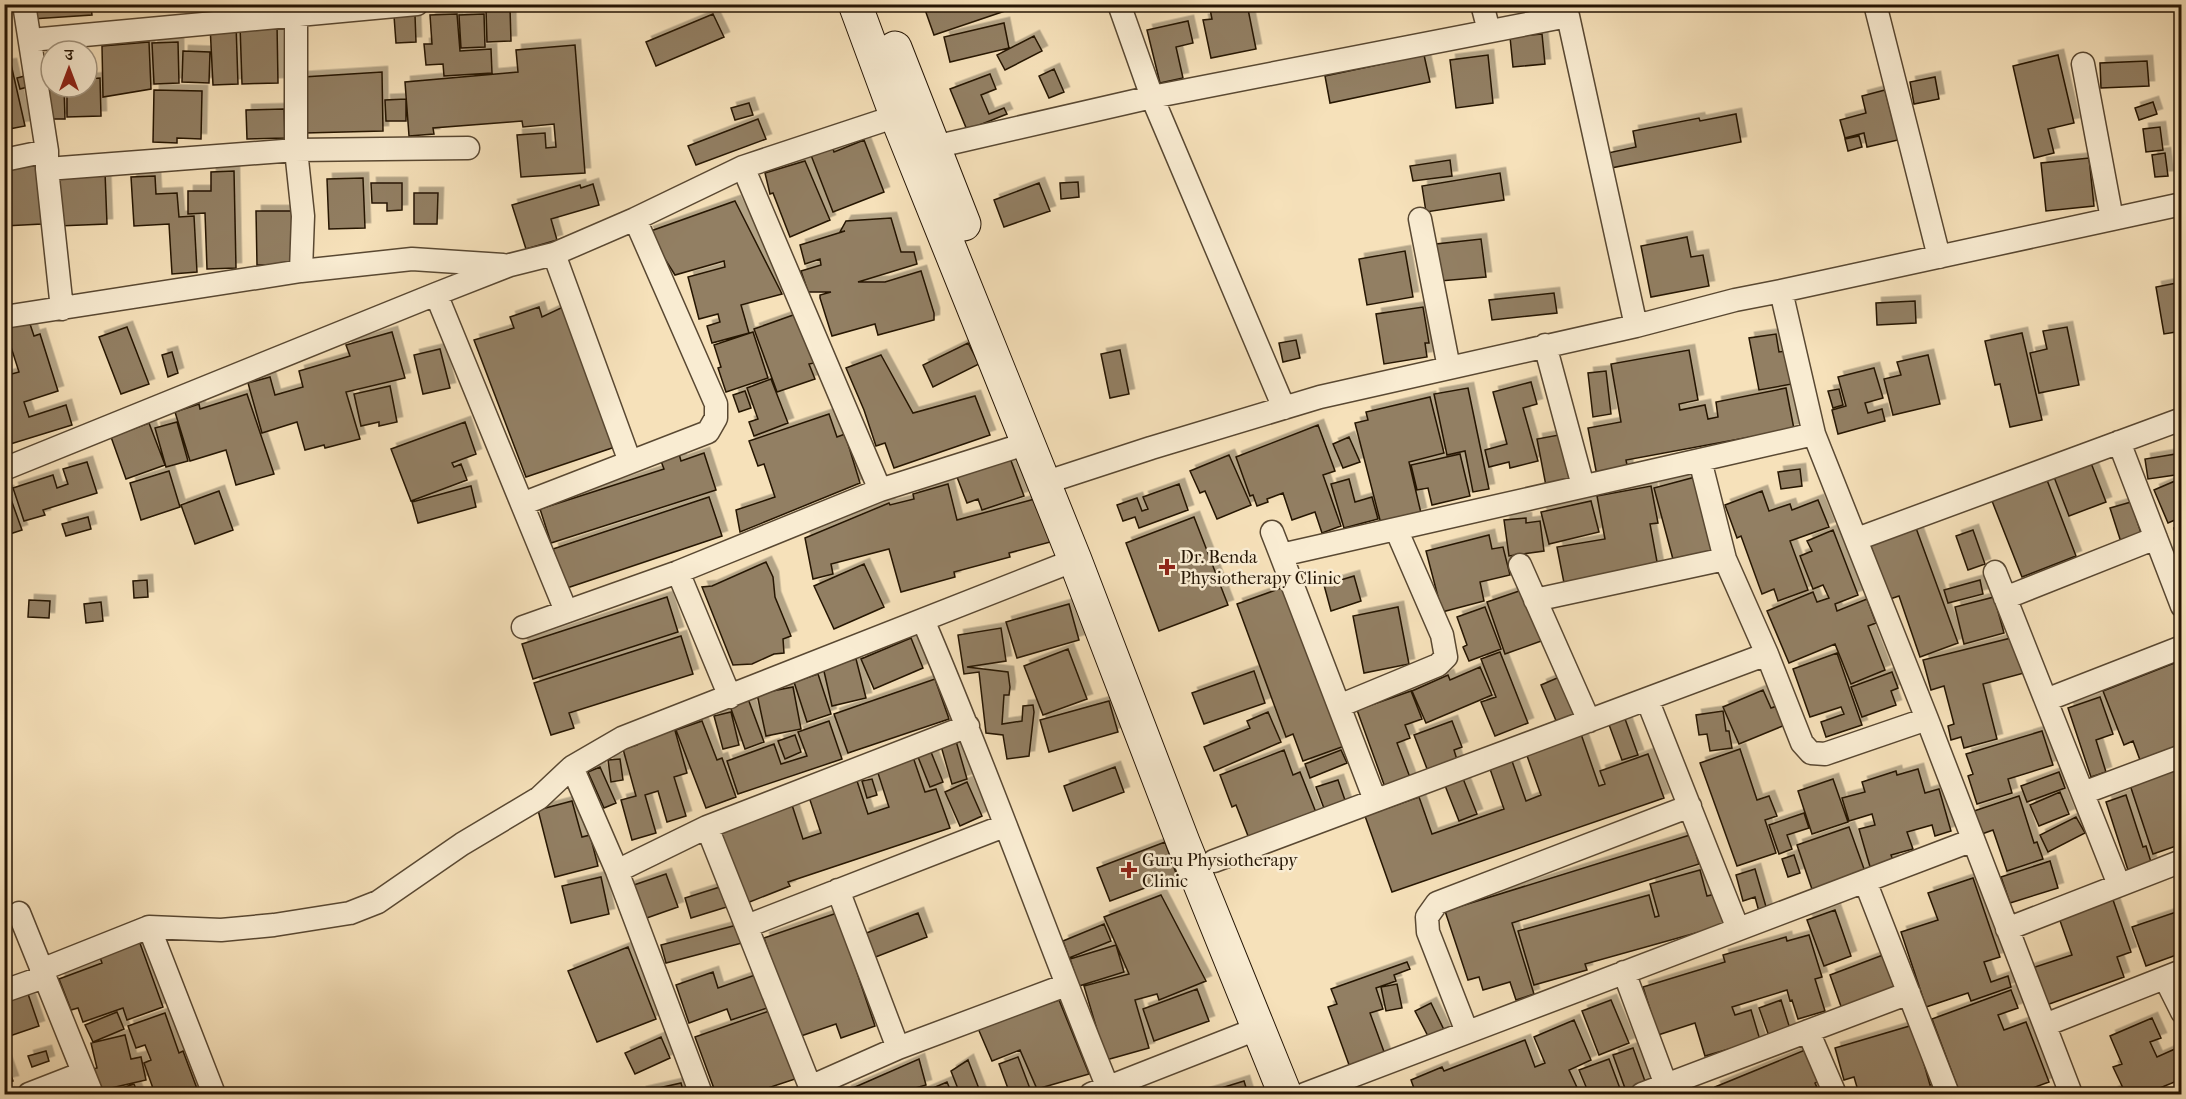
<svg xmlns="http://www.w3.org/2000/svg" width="2186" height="1099" viewBox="0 0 2186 1099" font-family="'IM FELL French Canon','Noto Serif Devanagari',serif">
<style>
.building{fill:#927f63;stroke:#251504;stroke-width:1.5;filter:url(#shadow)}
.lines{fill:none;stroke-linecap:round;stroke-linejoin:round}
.street-casing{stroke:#594832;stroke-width:25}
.secondary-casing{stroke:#251504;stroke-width:35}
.street{stroke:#f9ecd2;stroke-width:22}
.secondary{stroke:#f9ecd2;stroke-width:33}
.poi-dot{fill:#8f2418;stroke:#f9ecd2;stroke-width:2}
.labels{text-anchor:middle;stroke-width:5;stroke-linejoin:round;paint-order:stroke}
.poi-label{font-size:18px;fill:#251504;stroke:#f9ecd2;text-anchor:start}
</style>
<defs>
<filter id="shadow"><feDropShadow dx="5.5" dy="-5.5" stdDeviation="0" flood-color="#0004"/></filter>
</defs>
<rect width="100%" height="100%" fill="#f6e1ba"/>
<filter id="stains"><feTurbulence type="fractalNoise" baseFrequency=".00333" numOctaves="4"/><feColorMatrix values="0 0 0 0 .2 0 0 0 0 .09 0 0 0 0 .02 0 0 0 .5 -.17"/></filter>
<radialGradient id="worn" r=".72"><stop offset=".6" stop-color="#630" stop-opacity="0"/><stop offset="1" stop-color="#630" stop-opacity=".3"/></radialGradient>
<path class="building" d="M31 4H107L91 6 92 15 32 19Z
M923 4H1013L1014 8 934 35Z
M1209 4H1247L1256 49 1211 58 1203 20 1212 19Z
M1501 4H1525L1502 9Z
M510 8 511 41 487 42 486 9Z
M457 14 460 51 491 49 492 73 444 76 443 64 426 65 424 44H432L430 15Z
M484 14 485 47 461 48 459 15Z
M713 14 724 37 656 66 646 42Z
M415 15 416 42 396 43 394 16Z
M1188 21 1193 43 1176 47 1183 78 1160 83 1147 30Z
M1004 23 1009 48 950 62 944 37Z
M236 24 238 84 213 85 210 25Z
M277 24 278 83 242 84 240 25Z
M1542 34 1545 64 1513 67 1510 37Z
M1034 36 1042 51 1005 70 997 55Z
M149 42 151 89 103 97 102 46Z
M178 42 179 83 154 84 152 43Z
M575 45 585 173 521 177 517 135 545 133 546 148 556 147 554 124 523 127 522 121 433 128 434 134 409 136 405 82 518 72 516 50Z
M183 51 210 52 209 83 182 82Z
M1424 55 1430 82 1330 103 1325 76Z
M1488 55 1493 103 1456 108 1450 60Z
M2058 55 2074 123 2048 129 2054 153 2034 158 2013 66Z
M2147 61 2149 86 2101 88 2100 63Z
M11 64 25 126 4 130V65Z
M1054 69 1064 92 1049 98 1039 76Z
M382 72 383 131 305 133 303 77Z
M32 74 35 85 20 89 17 78Z
M990 74 996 89 981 95 989 114 1004 108 1007 114 967 130 950 89Z
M1935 77 1939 99 1914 104 1910 82Z
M100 78 101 116 67 117V87H87V79Z
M48 87H64L65 119H49Z
M154 90 202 91 201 139 177 138V143L153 142Z
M1885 90 1898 140 1867 147 1864 133 1845 138 1840 120 1866 113 1862 96Z
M406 99V121H386L385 100Z
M2153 102 2157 114 2139 120 2135 108Z
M749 103 753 115 735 120 731 108Z
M284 109 285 138 247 139 246 110Z
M1736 114 1741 142 1611 168 1608 153 1636 147 1633 131 1699 118 1700 121Z
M758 119 766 139 696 165 688 146Z
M2160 127 2163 150 2146 152 2143 129Z
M1859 136 1862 147 1848 151 1845 139Z
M864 140 884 192 833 212 809 150 831 142 834 152Z
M2165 153 2168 176 2155 177 2152 155Z
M2089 158 2094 206 2046 211 2041 163Z
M1450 160 1452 176 1413 181 1410 166Z
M805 161 830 220 790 237 773 193 770 194 765 173Z
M39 165 42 224 4 226V166Z
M234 171 236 268 207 269 205 213 188 214V191H211V172Z
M105 172 107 224 58 226 57 174Z
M1500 173 1504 200 1426 212 1422 186Z
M155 176 156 194 177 193 179 217 194 216 197 272 172 274 169 224 134 226 131 177Z
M363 178 365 228 329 229 327 179Z
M1078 182 1079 197 1061 199 1060 183Z
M371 183H402V210L387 211V203H372Z
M1039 183 1050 211 1004 227 994 200Z
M593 184 599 205 551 219 557 240 526 249 512 205 580 185 581 188Z
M414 193H438L437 224H414Z
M735 201 782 294 741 305 749 333 712 343 707 326 720 322 718 314 699 319 688 277 725 267 724 261 675 275 648 232Z
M256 211H292V265H257Z
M891 218 901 252H914L917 264 858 282H885L921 271 934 313V320L878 335 875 324 832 336 820 298V295L831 292H808L801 271 821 265 820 259 805 264 800 245 845 231 840 232 846 221Z
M1687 237 1691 257 1703 255 1709 286 1651 297 1641 246Z
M1481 239 1486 277 1440 281 1436 244Z
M1405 251 1413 297 1367 305 1359 259Z
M2182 282V331L2164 334 2156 287Z
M1554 293 1557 313 1492 320 1489 300Z
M1915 301 1916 323 1877 325 1876 303Z
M539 307 542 317 563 307 615 447 526 477 474 340 514 328 510 317Z
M1423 307 1429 343H1425L1427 357 1384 364 1376 314Z
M796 314 814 363 809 364 815 379 777 392 754 329Z
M28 318 34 336 40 334 58 391 24 402 29 417 66 405 72 425 4 446V376L19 372 4 325Z
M127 327 149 384 121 394 99 337Z
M2067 327 2079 385 2039 393 2030 353 2047 349 2043 331Z
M392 332 405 378 346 392 360 439 325 448 324 445 305 450 297 422 262 433 248 383 270 377 275 395 303 387 299 371 350 356 346 345Z
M753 332 768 378 726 392 718 368 721 367 714 345Z
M2022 333 2042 420 2010 427 2000 384 1995 385 1985 341Z
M1776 334 1779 352 1786 351 1792 384 1759 390 1749 338Z
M1296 340 1300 358 1283 362 1279 343Z
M968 343 979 364 933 387 923 365Z
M440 349 450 388 423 394 414 355Z
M1120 350 1129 394 1110 398 1101 354Z
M1689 350 1698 400 1679 404 1680 410 1705 405 1708 419 1718 417 1716 402 1786 388 1794 429 1626 460 1628 470 1597 476 1588 428 1621 422 1611 364Z
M172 352 178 373 168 377 162 355Z
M881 355 913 413 975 396 990 435 894 468 885 443 876 446 864 410 846 368Z
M1928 355 1940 404 1893 415 1884 379 1901 375 1897 362Z
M1874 368 1883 398 1865 403 1868 413 1882 409 1885 421 1838 434 1832 410 1846 406 1838 377Z
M1606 371 1611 414 1593 417 1588 373Z
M771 379 788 423 754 436 749 422 758 419 747 388Z
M1531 382 1537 404 1523 408 1538 461 1510 468 1509 462 1489 467 1485 450 1507 444 1493 392Z
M390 386 397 422 379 426V422L361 426 354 394Z
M1468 388 1489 489 1473 492 1465 451 1447 455 1434 394Z
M1839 389 1843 405 1833 408 1828 391Z
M745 391 751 408 739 412 733 395Z
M247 394 274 474 236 485 226 450 190 461 175 412 199 404 200 409Z
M1430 397 1444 453 1409 462 1421 513 1381 524 1355 423 1368 420 1366 412Z
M829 414 837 437 845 434 860 483 740 532 736 510 775 497 764 464 758 466 749 441Z
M177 422 188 461 166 467 155 428Z
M465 422 476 454 452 463 454 467 461 464 467 480 411 501 391 449Z
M149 423 165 465 126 479 111 437Z
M1318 425 1335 471 1323 475 1341 526 1322 533 1315 512 1292 520 1283 493 1267 499 1268 502 1257 506 1253 495 1250 496 1236 457Z
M1564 434 1574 481 1546 486 1537 439Z
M1349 437 1360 462 1343 468 1333 444Z
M678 450 681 461 704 453 716 490 551 543 540 509 664 469 659 456Z
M2182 453V474L2148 479 2145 459Z
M1460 454 1470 496 1432 505 1428 488 1417 490 1411 465Z
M1229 455 1251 505 1217 519 1205 491 1200 493 1190 471Z
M1010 458 1024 496 982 510 978 499 967 503 957 477Z
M87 462 97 493 43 510 45 515 24 521 13 488 53 475 57 488 68 484 63 469Z
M2091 463 2106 502 2069 516 2054 477Z
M1800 469 1802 486 1781 489 1778 472Z
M169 471 180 507 141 520 130 483Z
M1699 476 1718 552 1674 563 1654 488Z
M2182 478V517L2168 523 2154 490Z
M1349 479 1355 502 1372 497 1378 519 1344 528 1331 484Z
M2047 480 2076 556 2022 577 1992 501Z
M948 484 957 520 1042 497 1054 541 1009 553 1010 557 954 572 955 577 901 592 889 549 831 564 833 574 813 579 805 538 889 503 890 505 914 499 913 494Z
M1179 484 1188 510 1139 528 1135 517 1123 521 1117 505 1137 498 1142 511 1148 509 1143 497Z
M471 486 476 507 418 523 412 502Z
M1651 486 1658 523 1650 524 1658 567 1565 588 1557 547 1605 539 1597 496Z
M8 491 22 530 4 536V493Z
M219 491 233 530 195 544 181 505Z
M1762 491 1769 511 1790 504 1792 510 1818 500 1829 527 1790 541 1808 590 1778 601 1774 589 1762 594 1741 536 1737 538 1725 505Z
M709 497 722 536 567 588 553 549Z
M1591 501 1599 532 1549 544 1541 512Z
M2131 502 2142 536 2121 542 2110 508Z
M88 517 91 529 66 536 62 524Z
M1194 517 1228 605 1159 631 1126 543Z
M1526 518V523L1540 521 1544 551 1509 556 1504 520Z
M2182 526V559L2174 528Z
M1916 528 1958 643 1920 657 1899 596 1890 599 1870 544Z
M1833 530 1858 595 1835 604 1837 611 1867 599 1876 623 1868 626 1885 670 1851 684 1835 644 1789 663 1767 611 1813 592 1817 602 1829 598 1823 585 1813 589 1800 556 1812 551 1807 541Z
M1973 530 1985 564 1968 570 1956 536Z
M1489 535 1492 549 1503 547 1510 575 1480 582 1484 601 1442 612 1426 551Z
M766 562 773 577 775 597 791 636 783 639 784 653 774 654 752 664 733 665 702 587 712 586Z
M864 564 884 607 834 629 814 586Z
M1354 576 1361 601 1331 611 1324 585Z
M147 580 148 597 134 598 133 581Z
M1980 580 1983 594 1948 603 1944 590Z
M1284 587 1350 744 1303 761 1293 734 1286 737 1237 604Z
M1525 589 1544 640 1505 654 1487 602Z
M667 597 678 632 533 679 522 644Z
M1994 597 2004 633 1964 644 1955 607Z
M29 600 50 601 49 618 28 617Z
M101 602 103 621 86 623 84 604Z
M1069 604 1079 640 1017 658 1006 622Z
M1398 607 1409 664 1364 673 1353 616Z
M1485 607 1501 649 1469 661 1463 647 1467 645 1457 617Z
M1001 628 1006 661 967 667 1008 672 1010 687 1009 695H1004L1002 724 1022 721 1023 706 1033 705 1034 712 1029 756 1007 759 1003 735 986 733 979 672 964 674 958 635Z
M681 636 693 674 569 713 574 728 551 735 534 683Z
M2015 637 2024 673 1983 684 1997 739 1964 748 1961 737 1951 740 1948 726 1954 724 1944 686 1931 690 1923 660Z
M911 638 923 668 874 689 861 659Z
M1068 649 1087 699 1043 715 1024 666Z
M1500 652 1528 723 1495 736 1481 702 1496 697 1481 659Z
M1837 653 1862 725 1826 737 1821 722 1844 714 1841 707 1810 717 1793 669Z
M856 659 866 698 832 706 823 667Z
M2182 660V744L2140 760 2133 741 2124 745 2103 691Z
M1480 667 1492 695 1426 723 1412 691 1448 675 1450 680Z
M1254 671 1265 703 1204 724 1192 693Z
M1892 672 1898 688 1891 691 1896 705 1862 717 1851 687Z
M818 674 831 714 807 722 794 682Z
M1564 675 1579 715 1557 723 1541 685Z
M935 679 949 719 848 753 834 714Z
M793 687 801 729 766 736 757 694Z
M1763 690 1771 708 1777 706 1785 725 1739 744 1723 707Z
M1411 691 1422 719 1405 725 1410 738 1397 743 1411 780 1386 790 1357 710Z
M747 696 764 742 745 749 729 703Z
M2100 697 2113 734 2096 740 2106 772 2091 777 2068 708Z
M1109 701 1118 732 1049 752 1040 720Z
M1723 711 1726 731H1729L1732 748 1710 751 1707 734 1699 735 1696 715Z
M731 712 739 745 723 749 714 716Z
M1268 712 1281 742 1214 771 1204 747 1250 728 1247 721Z
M1624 716 1638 755 1622 760 1608 722Z
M702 721 717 760 722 758 736 797 706 808 676 730Z
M829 721 842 759 738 794 727 761 774 744 781 764 807 756 798 732Z
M1452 721 1462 747 1454 750 1458 763 1429 774 1414 735Z
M674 727 687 773 674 777 686 816 667 822 658 791 645 795 656 833 632 840 621 800 636 796 623 749 637 745 635 738Z
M2042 731 2053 765 2008 779 2012 793 1977 804 1968 776 1973 774 1966 754Z
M1581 734 1599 786 1605 784 1600 771 1648 754 1664 798 1392 892 1365 816 1419 797 1432 834 1504 809 1490 769 1512 761 1526 801 1541 795 1526 753Z
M795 735 801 752 785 759 778 741Z
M956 741 967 779 952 784 941 746Z
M929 747 943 782 930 787 916 752Z
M1740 749 1757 800 1769 796 1777 816 1765 820 1776 853 1737 866 1700 763Z
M1284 750 1293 775 1300 772 1317 815 1250 841 1236 805 1232 807 1220 775Z
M1341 750 1347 763 1310 778 1305 764Z
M913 757 925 792 936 789 950 828 788 882 790 886 747 903 717 830 792 805 803 839 821 833 809 797 857 781 868 814 889 807 877 770Z
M620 759 623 780 611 782 608 760Z
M2182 764V844L2153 854 2129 782Z
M600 767 616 803 604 808 588 772Z
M1115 767 1124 792 1073 811 1064 786Z
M1918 769 1925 793 1939 789 1951 831 1935 836 1932 825 1907 832 1913 849 1891 855 1894 863 1871 870 1859 829 1875 825 1872 814 1849 821 1842 798 1865 792 1862 782 1896 771 1897 775Z
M2059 772 2065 788 2027 802 2021 786Z
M1462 776 1477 814 1459 821 1444 783Z
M872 779 877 795 867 798 862 781Z
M1833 779 1848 822 1812 834 1798 791Z
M1338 780 1346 803 1325 811 1316 787Z
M967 782 982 816 960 826 945 792Z
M2060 792 2069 814 2039 826 2030 805Z
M2126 795 2143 847 2146 846 2151 862 2128 870 2106 802Z
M2019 796 2034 843 2037 842 2043 859 2007 871 1993 830 1982 834 1974 811Z
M572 801 582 837 590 835 598 866 555 877 538 810Z
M1804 813 1809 828 1787 835 1792 849 1779 854 1769 825Z
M2076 817 2085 833 2048 852 2040 835Z
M1849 827 1868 880 1815 898 1797 845Z
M1690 835 1699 864 1512 923 1534 994 1516 1000 1510 982 1483 990 1479 977 1468 980 1445 911Z
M1165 842 1177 876 1110 901 1097 868Z
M1794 855 1800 873 1788 877 1782 859Z
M2050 861 2058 888 2010 903 2001 877Z
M1755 869 1769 917 1761 919 1755 897 1743 901 1736 875Z
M1700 870 1707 896 1719 893 1728 924 1585 964 1587 970 1534 985 1518 931 1649 895 1655 917 1659 916 1650 884Z
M666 874 678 907 641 920 628 887Z
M601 877 609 914 571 923 562 886Z
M1973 878 2000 957 1984 962 1991 982 2008 976 2011 987 1971 1001 1968 993 1926 1007 1901 932 1938 920 1928 893Z
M723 886 730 906 691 918 685 898Z
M1161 895 1206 981 1159 1000 1157 994 1135 1000 1149 1048 1106 1060 1084 986 1129 974 1104 917Z
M2112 897 2131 952 2117 957 2124 977 2041 1007 2029 969 2072 955 2058 915Z
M1835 910 1851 956 1824 966 1807 920Z
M2182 910V953L2146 966 2132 927Z
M837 913 875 1026 841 1038 836 1024 798 1037 764 938Z
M918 913 927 937 873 958 864 934Z
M1104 924 1111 941 1069 958 1063 941Z
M737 925 742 943 666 963 661 945Z
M137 935 163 1007 127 1020 123 1008 83 1022 78 1008 71 1010 59 979 102 963 97 949Z
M1809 935 1822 977 1815 979 1825 1011 1798 1019 1792 1000 1790 1001 1787 990 1732 1007 1735 1015 1751 1010 1760 1040 1705 1056 1695 1023 1658 1035 1643 987 1725 962 1723 955 1786 937 1787 941Z
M1116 945 1124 972 1079 986 1070 959Z
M628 947 656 1019 597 1042 568 971Z
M1883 955 1897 993 1843 1012 1830 975Z
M1407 962 1410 969 1394 975 1396 981 1376 988 1383 1009 1370 1013 1387 1060 1352 1073 1328 1007 1337 1004 1331 989Z
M713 972 718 988 758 974 770 1007 731 1020 727 1009 689 1023 676 985Z
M1397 984 1402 1008 1386 1011 1381 987Z
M1197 989 1209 1021 1154 1041 1143 1009Z
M2011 990 2018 1008 1998 1015 2004 1030 2026 1022 2049 1082 2016 1094H1960L1932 1019Z
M27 991 39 1026 4 1038V999Z
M1059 1000 1089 1074 1037 1089 1020 1050 992 1061 977 1026Z
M1611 1000 1629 1043 1599 1055 1582 1011Z
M1781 1000 1791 1032 1770 1039 1759 1008Z
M1431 1003 1446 1034 1431 1042 1415 1011Z
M772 1010 798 1078 750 1094H716L695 1037Z
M117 1012 124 1029 93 1042 85 1025Z
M165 1013 179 1053 183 1051 199 1094H155L144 1063 151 1060 145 1045 136 1048 128 1026Z
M2152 1018 2161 1038 2150 1042 2157 1057 2177 1048 2182 1058V1079L2145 1094H2115L2113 1092 2123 1088 2113 1067 2122 1064 2110 1036Z
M1574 1020 1591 1060 1569 1070 1580 1094H1523L1522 1092 1516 1094H1416L1411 1080 1442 1067 1444 1071 1525 1040 1535 1067 1545 1063 1534 1037Z
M1913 1025 1930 1085 1936 1083 1939 1094H1859L1854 1077 1844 1080 1835 1048Z
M125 1035 131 1059 141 1057 146 1080 98 1091 93 1069 97 1068 91 1043Z
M661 1037 670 1058 635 1074 625 1053Z
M1633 1048 1646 1084 1626 1091 1613 1055Z
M1810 1048 1823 1079 1815 1083 1820 1094 1826 1092 1827 1094H1718L1715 1087Z
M46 1051 49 1061 32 1067 28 1056Z
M4 1056 13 1081 4 1083Z
M1018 1057 1032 1094H1010L999 1064Z
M919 1059 926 1085 905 1091 906 1094H847L846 1091Z
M1609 1059 1622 1094H1589L1579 1070Z
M968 1060 981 1094H960L951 1071Z
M1244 1081 1248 1094H1202Z
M947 1082 952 1094H919Z
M681 1083 684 1094H642L641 1092Z
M134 1084 138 1094H110V1092Z"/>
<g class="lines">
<defs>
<path id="street" d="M24 4 47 151V169L62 309
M296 4V150L303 216 301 271
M1119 4 1152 97 1284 408
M1482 4 1489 31
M1875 4 1939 257
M31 40 417 4
M2083 64 2112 219
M934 147 1152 97 1568 16 1636 326
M4 160 47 151
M743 167 880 490
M47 169 296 150 468 148
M1420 219 1449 368
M554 254 630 462
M1781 291 2182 204
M436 294 522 504
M4 317 301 271 412 259 503 265
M1545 345 1583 486
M2119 442 2182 606
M4 469 436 294 510 265 554 254 635 219 743 167 909 112
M1044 483 1151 448 1320 397 1636 326 1735 300 1781 291 1814 434 1927 719 2071 1094
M1272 532 1281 555
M1857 539 2182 419
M1520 565 1589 721
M678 572 730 697
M1995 572 2119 885
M2005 598 2156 538
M1535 600 1725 559
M566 611 522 504 708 432 716 418V404L635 219
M923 620C989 774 1045 933 1108 1088
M523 627 678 572 880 490 1028 443
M1767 654 1802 743 1811 753 1825 754 1927 719
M1647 699 1738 929
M2046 700 2182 647
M1339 706 1438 665 1446 657 1442 635 1396 529
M2083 793 2182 756
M1375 800 1281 555 1700 460
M707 827 813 1094
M1214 861 1767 654 1725 559 1700 460 1814 434
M617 871 707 827 968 726
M1865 881 1948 1094
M19 913 92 1094
M747 926 1004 826
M149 927 214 1094
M2007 929 2182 861
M41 970 149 927 221 930 274 925 350 913 378 902 462 844 539 798 572 767
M1624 972 1666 1085
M2165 978 2182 1012
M4 991 44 977
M2045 1025 2182 971
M1808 1031 1835 1094
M1467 1032 1428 932 1427 917 1437 903 1690 806
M898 1048 1066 985
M810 1087 898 1048 838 890
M29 1094 83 1073
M701 1094 617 871 572 767 622 738 1075 560
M1091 1094 1259 1028
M1305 1094 1973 840
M1642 1094 1909 993"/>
<path id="secondary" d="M855 4 896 115 1075 560 1183 842 1285 1094
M895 48 964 224"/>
</defs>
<use href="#street" class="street-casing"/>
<use href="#secondary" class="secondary-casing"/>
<use href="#street" class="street"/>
<use href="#secondary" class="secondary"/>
</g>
<g class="poi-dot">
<path d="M1164 558h6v6h6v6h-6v6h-6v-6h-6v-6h6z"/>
<path d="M1126 861h6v6h6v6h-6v6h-6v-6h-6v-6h6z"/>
</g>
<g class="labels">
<g class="poi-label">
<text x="1180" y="563">Dr. Benda<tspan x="1180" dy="21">Physiotherapy Clinic</tspan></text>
<text x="1142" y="866">Guru Physiotherapy<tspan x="1142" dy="21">Clinic</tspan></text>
</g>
</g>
<rect width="2186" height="1099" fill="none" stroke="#f6e1ba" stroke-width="24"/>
<rect x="6" y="6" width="2174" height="1087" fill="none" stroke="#251504" stroke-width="3"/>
<rect x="12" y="12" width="2162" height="1075" fill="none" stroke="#251504" stroke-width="1.5"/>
<g transform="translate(69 69)"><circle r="28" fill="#f9ecd2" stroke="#a49680" stroke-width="1.5"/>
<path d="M0-4.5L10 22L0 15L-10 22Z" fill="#8f2418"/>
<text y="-9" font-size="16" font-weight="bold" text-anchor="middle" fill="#251504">उ</text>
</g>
<rect width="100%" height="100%" filter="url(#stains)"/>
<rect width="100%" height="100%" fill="url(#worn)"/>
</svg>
